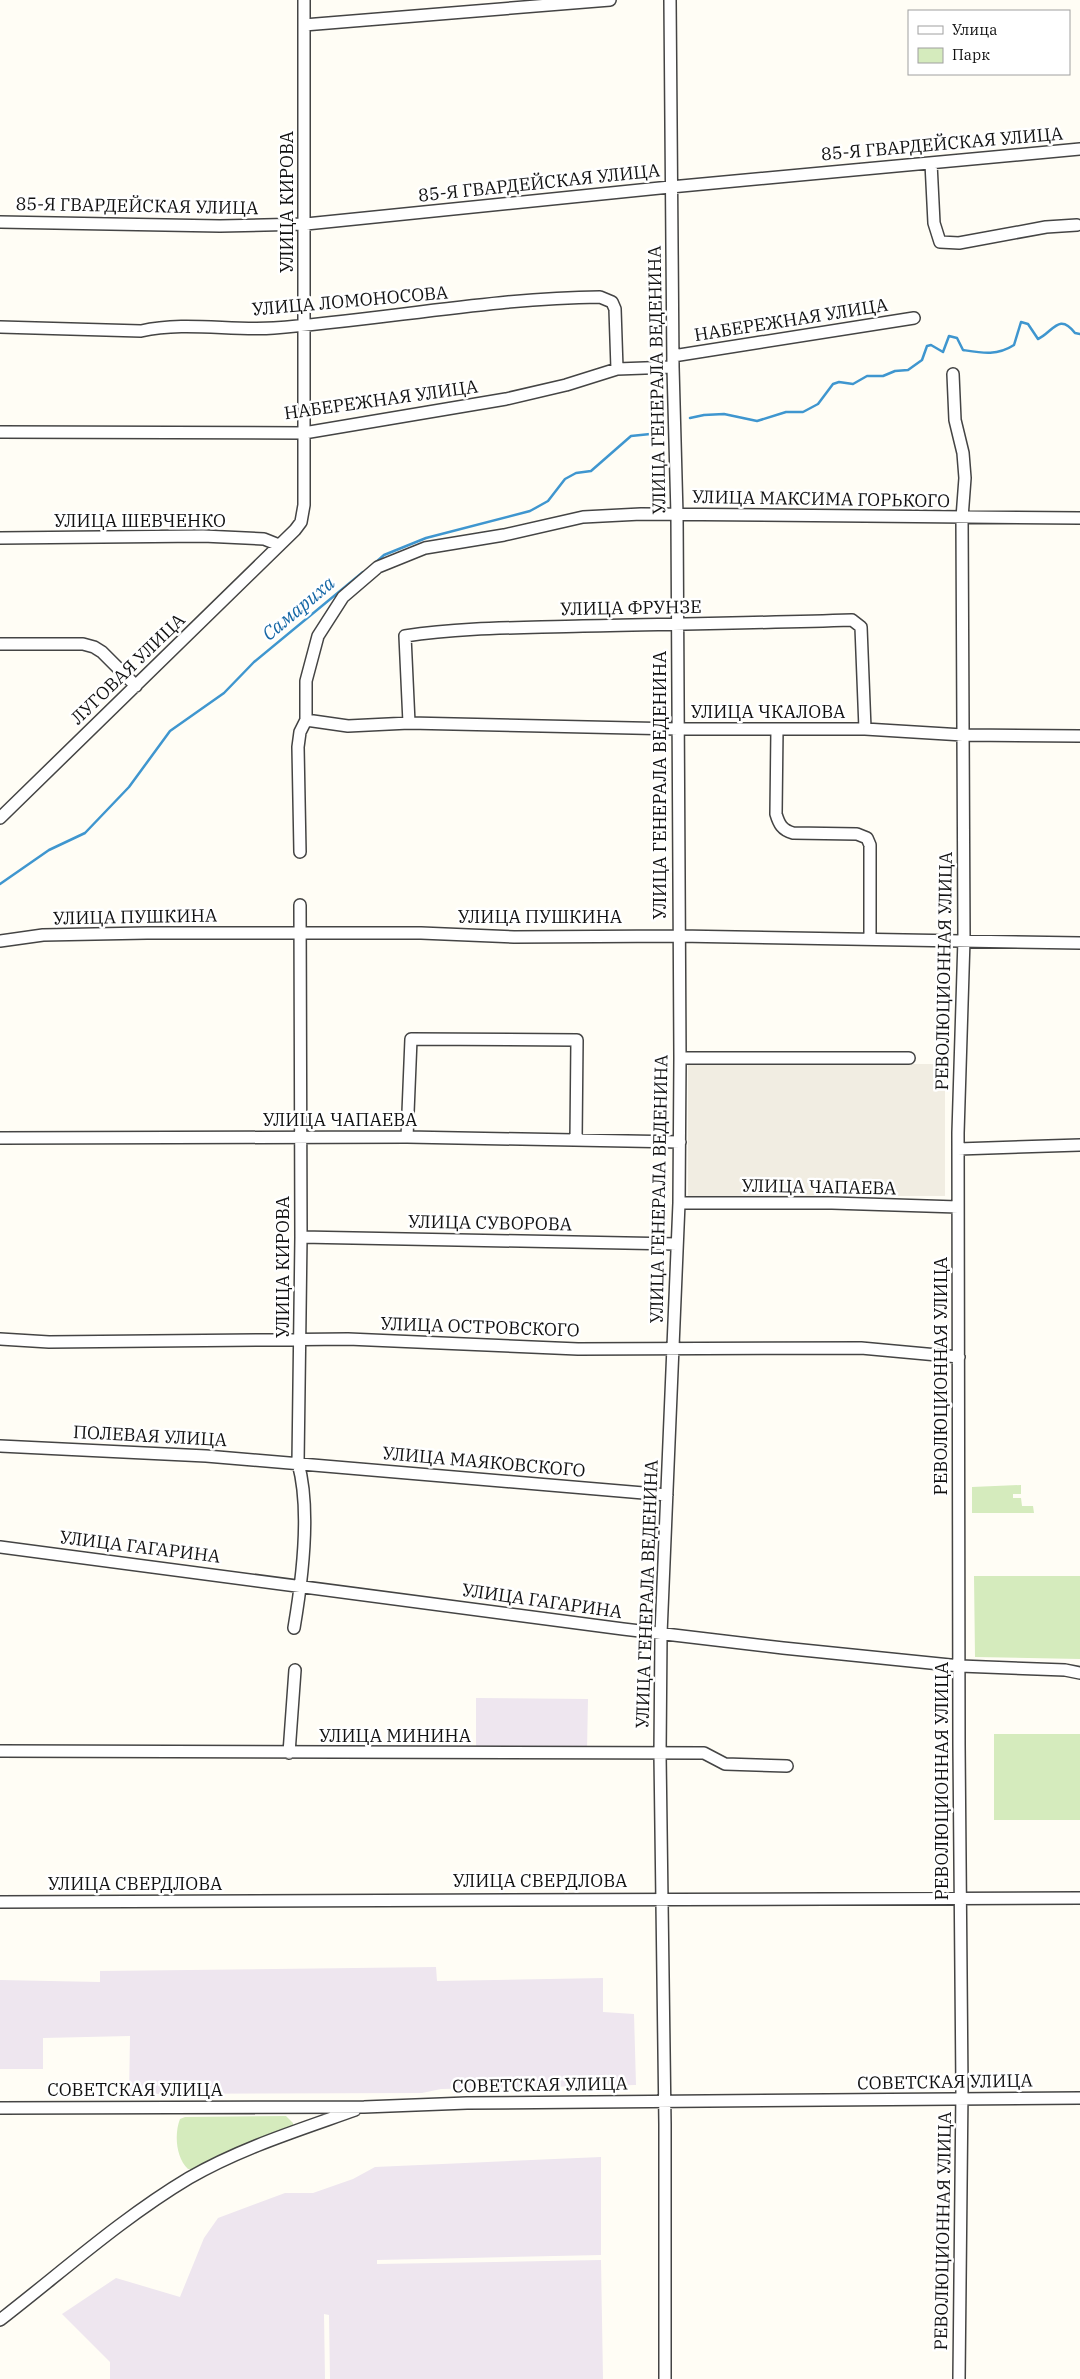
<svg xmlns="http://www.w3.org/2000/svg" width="1080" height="2379" viewBox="0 0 1080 2379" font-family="'IBM Plex Serif',serif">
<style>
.industrial{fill:#eee6ef}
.green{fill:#d5ebbd}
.plaza{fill:#f1ede2}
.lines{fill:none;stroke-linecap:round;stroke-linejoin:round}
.stream{stroke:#3f96cf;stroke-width:2.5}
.minor-casing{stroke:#444;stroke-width:14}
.minor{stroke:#fff;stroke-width:11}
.labels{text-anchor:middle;stroke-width:5;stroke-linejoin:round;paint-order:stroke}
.street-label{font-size:18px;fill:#111;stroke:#fff}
.water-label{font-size:19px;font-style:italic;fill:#1768a6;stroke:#fff}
</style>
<rect width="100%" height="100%" fill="#fffdf5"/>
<path class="industrial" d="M476 1698 588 1699 587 1751 476 1749Z
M436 1967 437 1981 603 1978V2012L634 2014 636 2085 441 2089 422 2093 129 2094 130 2036 43 2038V2069H0V1980L100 1982V1971Z
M601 2157V2255L377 2260V2264L601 2260 603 2379H330L329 2315 324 2314 325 2379H110V2362L62 2314 116 2278 180 2297 204 2238 218 2218 285 2193H313L353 2179 375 2167Z"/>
<path class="green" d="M1021 1485V1494H1013V1498H1021L1022 1506H1033L1034 1513H972V1487Z
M974 1576H1080V1659L975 1657Z
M994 1734H1080V1820H994Z
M286 2116 293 2123V2127L193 2169H188C176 2158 174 2134 180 2119L185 2117Z"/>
<path class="plaza" d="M688 1064H945V1196H688Z"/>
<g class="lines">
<path class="stream" d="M690 418 704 415 724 414 757 421 786 412H803L818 404 833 384 839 382 853 384 867 376H883L895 371 908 370 922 360 927 346 931 345 943 352 949 336 957 338 963 350C982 353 997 356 1014 345L1021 322 1028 324 1038 339C1053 332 1059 312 1075 333L1080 334
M375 563 384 555 426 538 530 511 548 501 565 479 576 473 591 471 631 436 660 433
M0 884 49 850 85 833 129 787 170 731 224 693 254 662 363 572"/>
<defs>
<path id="minor" d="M304 25 610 0
M931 163 934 223 940 242 959 243 1046 227 1077 225
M0 222 220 226 306 224 660 188 1080 149
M0 327 141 331C185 321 230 331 274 328 381 320 492 298 600 297L612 302 615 309 617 369
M673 356 914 318
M953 374 955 420 963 453 965 478 962 518 964 939 958 1133 959 1745 962 2089 959 2379
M0 432 304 433 506 399 566 385 617 369 673 367
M0 538 203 536 264 539 279 545
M0 644H83L94 647 102 652 136 686
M306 720 348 726 409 723 678 729H865L963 735 1080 736
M409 723 405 636C464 627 523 628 583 626 673 624 763 623 852 620L861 627 865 729
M777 729 776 814C779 824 782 830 793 833L857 834 867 838 870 845V938
M0 818 295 530 301 522 304 505V0
M300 852 298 747 300 732 306 720V681L318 636 343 597 378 567 425 548 504 535 583 517 641 514 1080 518
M0 941 43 935 147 933H421L514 937 678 936 1080 943
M680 1058H909
M407 1137 411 1039 577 1040 576 1140
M0 1138 407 1137 680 1142
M958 1149 1080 1145
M679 1203H832L958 1207
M301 1237 677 1244
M0 1339 49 1342 348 1339 578 1349 861 1348 959 1357
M0 1446 206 1456 667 1495
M0 1547 623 1629 783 1648 960 1666 1065 1670 1080 1673
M294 1628C302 1581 311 1509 298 1463L301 1237 300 905
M0 1751 704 1753 725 1764 787 1766
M289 1753 295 1670
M0 1902 1080 1898
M0 2108 364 2107 467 2103 1080 2098
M0 2320C62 2272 122 2218 189 2178 241 2148 299 2130 355 2110
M665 2379V2124L660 1754 661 1634 679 1203 680 1058 677 515 673 367 670 0"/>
</defs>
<use href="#minor" class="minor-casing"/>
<use href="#minor" class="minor"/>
</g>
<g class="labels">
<g class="street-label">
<text transform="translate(942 144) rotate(-5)" y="6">85-Я ГВАРДЕЙСКАЯ УЛИЦА</text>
<text transform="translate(539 183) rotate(-6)" y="6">85-Я ГВАРДЕЙСКАЯ УЛИЦА</text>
<text transform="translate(287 202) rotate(-90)" y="6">УЛИЦА КИРОВА</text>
<text transform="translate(137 206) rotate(1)" y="6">85-Я ГВАРДЕЙСКАЯ УЛИЦА</text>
<text transform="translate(350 301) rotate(-5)" y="6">УЛИЦА ЛОМОНОСОВА</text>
<text transform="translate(791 320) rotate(-9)" y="6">НАБЕРЕЖНАЯ УЛИЦА</text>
<text transform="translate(657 380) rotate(-91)" y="6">УЛИЦА ГЕНЕРАЛА ВЕДЕНИНА</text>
<text transform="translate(381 400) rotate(-8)" y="6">НАБЕРЕЖНАЯ УЛИЦА</text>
<text transform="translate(821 499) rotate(1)" y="6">УЛИЦА МАКСИМА ГОРЬКОГО</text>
<text x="140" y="527">УЛИЦА ШЕВЧЕНКО</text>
<text transform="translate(631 608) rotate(-1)" y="6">УЛИЦА ФРУНЗЕ</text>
<text transform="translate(128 669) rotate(-44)" y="6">ЛУГОВАЯ УЛИЦА</text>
<text x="768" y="718">УЛИЦА ЧКАЛОВА</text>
<text transform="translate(660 785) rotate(-90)" y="6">УЛИЦА ГЕНЕРАЛА ВЕДЕНИНА</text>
<text transform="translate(135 917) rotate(-1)" y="6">УЛИЦА ПУШКИНА</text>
<text x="540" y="923">УЛИЦА ПУШКИНА</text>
<text transform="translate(944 971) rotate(-89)" y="6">РЕВОЛЮЦИОННАЯ УЛИЦА</text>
<text x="340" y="1126">УЛИЦА ЧАПАЕВА</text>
<text transform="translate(819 1187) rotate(1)" y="6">УЛИЦА ЧАПАЕВА</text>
<text transform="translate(659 1189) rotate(-89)" y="6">УЛИЦА ГЕНЕРАЛА ВЕДЕНИНА</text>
<text transform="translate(490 1223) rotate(1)" y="6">УЛИЦА СУВОРОВА</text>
<text transform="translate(283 1267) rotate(-90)" y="6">УЛИЦА КИРОВА</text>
<text transform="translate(480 1327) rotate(2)" y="6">УЛИЦА ОСТРОВСКОГО</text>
<text transform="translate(941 1376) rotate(-90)" y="6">РЕВОЛЮЦИОННАЯ УЛИЦА</text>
<text transform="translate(150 1436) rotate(3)" y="6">ПОЛЕВАЯ УЛИЦА</text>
<text transform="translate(484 1462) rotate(5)" y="6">УЛИЦА МАЯКОВСКОГО</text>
<text transform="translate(140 1547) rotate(7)" y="6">УЛИЦА ГАГАРИНА</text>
<text transform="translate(647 1594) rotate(-88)" y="6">УЛИЦА ГЕНЕРАЛА ВЕДЕНИНА</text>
<text transform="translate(542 1601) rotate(8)" y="6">УЛИЦА ГАГАРИНА</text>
<text x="395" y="1742">УЛИЦА МИНИНА</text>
<text transform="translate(942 1781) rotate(-90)" y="6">РЕВОЛЮЦИОННАЯ УЛИЦА</text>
<text x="540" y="1887">УЛИЦА СВЕРДЛОВА</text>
<text x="135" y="1890">УЛИЦА СВЕРДЛОВА</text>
<text transform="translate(945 2082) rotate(-1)" y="6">СОВЕТСКАЯ УЛИЦА</text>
<text transform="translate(540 2085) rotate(-1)" y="6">СОВЕТСКАЯ УЛИЦА</text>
<text x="135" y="2096">СОВЕТСКАЯ УЛИЦА</text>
<text transform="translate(943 2231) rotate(-89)" y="6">РЕВОЛЮЦИОННАЯ УЛИЦА</text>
</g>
<g class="water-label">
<text transform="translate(298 608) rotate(-40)" y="7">Самариха</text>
</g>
</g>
<rect x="908" y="10" width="162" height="65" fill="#ffffff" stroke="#a0a0a0"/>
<rect x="918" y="26" width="25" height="8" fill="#ffffff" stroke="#a0a0a0"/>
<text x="952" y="35" font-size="15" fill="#111111">Улица</text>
<rect x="918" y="48" width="25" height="15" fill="#d5ebbd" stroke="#a0a0a0"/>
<text x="952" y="60" font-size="15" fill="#111111">Парк</text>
</svg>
